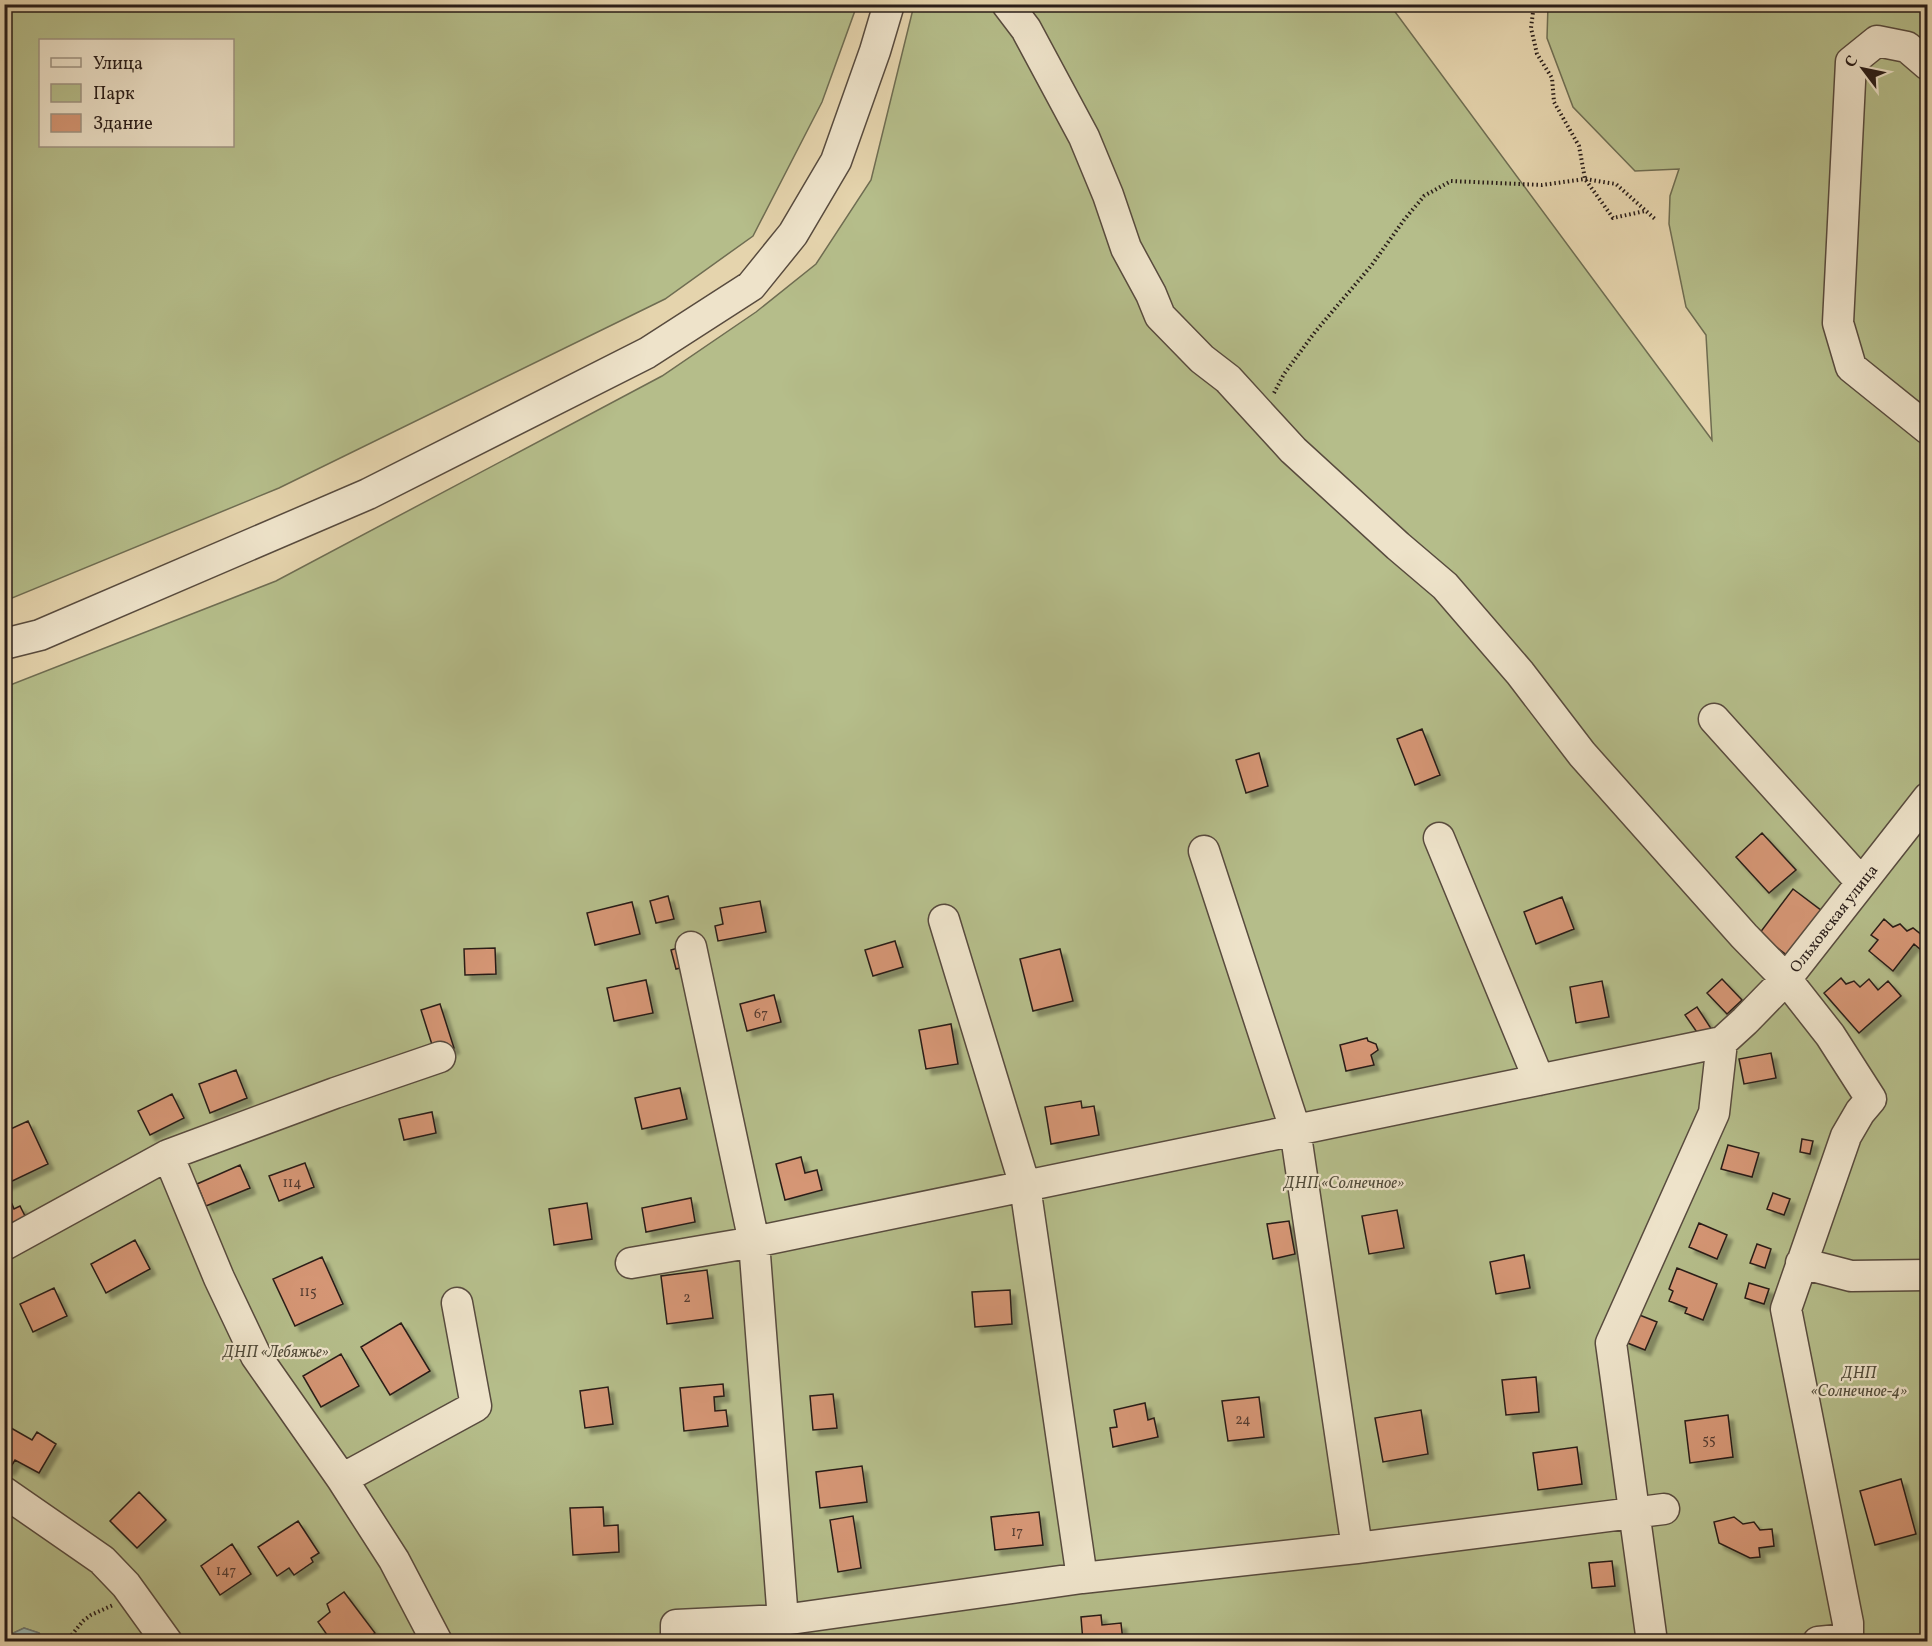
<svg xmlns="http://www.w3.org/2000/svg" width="1932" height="1646" viewBox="0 0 1932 1646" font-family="Vollkorn,serif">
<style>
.green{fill:#b5bd8a;stroke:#6f6d52;stroke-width:1.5;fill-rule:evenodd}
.water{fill:#98b7b2;stroke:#6c7975;stroke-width:1.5}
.building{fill:#d59674;stroke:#291d19;stroke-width:1.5;filter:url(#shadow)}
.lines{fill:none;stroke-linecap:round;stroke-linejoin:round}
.minor-casing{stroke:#584b3e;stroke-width:33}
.path{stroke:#291d19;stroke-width:4;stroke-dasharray:1.5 3;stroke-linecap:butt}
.minor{stroke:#eee3ca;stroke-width:30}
.labels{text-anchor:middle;stroke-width:4.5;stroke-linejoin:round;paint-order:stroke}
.number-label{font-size:14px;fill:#543b30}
.street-label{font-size:16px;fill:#291d19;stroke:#eee3ca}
.park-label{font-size:16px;font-style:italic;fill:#534d3b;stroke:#eee3ca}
</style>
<defs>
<filter id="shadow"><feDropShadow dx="5.5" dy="5.5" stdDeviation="1.5" flood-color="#0004"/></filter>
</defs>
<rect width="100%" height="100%" fill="#e5d4ad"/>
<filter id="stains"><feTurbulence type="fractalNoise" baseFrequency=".00333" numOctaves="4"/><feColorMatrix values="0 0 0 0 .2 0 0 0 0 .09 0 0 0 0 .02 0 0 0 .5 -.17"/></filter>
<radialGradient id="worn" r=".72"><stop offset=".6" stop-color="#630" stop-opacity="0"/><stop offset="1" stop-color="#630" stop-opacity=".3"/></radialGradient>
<path class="green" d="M5 4H857V5L822 102 753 236 665 299 279 488 5 601ZM232 40V146H40V40Z
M914 5H1390L1712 440 1706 335 1686 307 1669 224 1670 196 1679 169 1635 171 1573 107 1547 38 1548 5H1927V1641L44 1642 39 1633 24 1628 5 1637V687L276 581 662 376 756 312 816 264 871 180Z"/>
<path class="water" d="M24 1628 39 1633 44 1641H5V1637Z"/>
<path class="building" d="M1422 729 1440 775 1415 785 1397 739Z
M1259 753 1268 786 1246 793 1236 760Z
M1762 833 1796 870 1769 893 1736 857Z
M1793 889 1822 911 1788 956 1759 934Z
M668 896 674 919 656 923 650 901Z
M1562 897 1574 929 1536 944 1524 912Z
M760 901 766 932 718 941 715 926 723 924 720 908Z
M632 902 640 934 595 945 587 913Z
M1884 919 1893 927 1900 924 1907 931 1913 928 1928 940 1921 950 1914 944 1893 971 1869 951 1878 940 1871 935Z
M895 941 903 967 873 976 865 950Z
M688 945 693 965 676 969 671 950Z
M495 948 496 974 465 975 464 949Z
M1060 949 1073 1001 1033 1011 1020 959Z
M1841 978 1846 984 1854 981 1860 987 1869 979 1878 990 1888 981 1901 996 1859 1033 1824 993Z
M1722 979 1742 1000 1727 1014 1707 993Z
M646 980 653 1013 614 1021 607 988Z
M1602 981 1609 1017 1576 1023 1570 987Z
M774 995 781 1022 747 1031 740 1004Z
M440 1004 454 1048 435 1054 421 1010Z
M1697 1007 1712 1030 1701 1038 1685 1015Z
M951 1024 958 1064 926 1069 919 1030Z
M1367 1038 1368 1041 1376 1044 1378 1050 1371 1055 1374 1065 1346 1071 1340 1045Z
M1771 1053 1776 1078 1744 1084 1739 1059Z
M236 1070 247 1098 210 1113 199 1084Z
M680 1088 687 1119 642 1129 635 1098Z
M172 1094 184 1118 150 1135 138 1111Z
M1081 1101 1082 1108 1094 1106 1099 1135 1051 1144 1045 1107Z
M432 1112 436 1133 404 1140 399 1119Z
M28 1121 48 1164 6 1184 4 1180V1132Z
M1802 1139 1813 1141 1810 1154 1800 1152Z
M1728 1145 1759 1153 1752 1177 1721 1169Z
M801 1157 805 1173 817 1170 822 1190 785 1200 776 1164Z
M305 1163 314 1187 279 1201 269 1176Z
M240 1165 250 1188 206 1206 197 1184Z
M1773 1193 1790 1199 1784 1215 1767 1209Z
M691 1198 695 1222 646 1232 642 1208Z
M587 1203 592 1239 554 1245 549 1209Z
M12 1204 14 1209 20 1206 31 1228 4 1241V1207Z
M1397 1210 1404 1248 1369 1254 1362 1216Z
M1289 1221 1295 1254 1273 1259 1267 1224Z
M1699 1223 1727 1235 1717 1259 1689 1247Z
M135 1240 150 1269 106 1293 91 1264Z
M1757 1244 1771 1249 1765 1268 1750 1263Z
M1524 1255 1530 1288 1496 1294 1490 1262Z
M322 1257 343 1304 295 1326 273 1279Z
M1677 1268 1717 1284 1703 1320 1685 1313 1687 1308 1669 1301 1673 1291 1669 1289Z
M707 1270 713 1318 667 1324 661 1276Z
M1749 1283 1769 1289 1764 1304 1745 1298Z
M54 1288 67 1316 33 1332 20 1304Z
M1010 1290 1012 1324 975 1327 972 1292Z
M1637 1314 1657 1322 1645 1350 1625 1342Z
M401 1323 430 1371 390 1395 361 1347Z
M341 1354 359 1386 321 1407 303 1376Z
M1536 1377 1539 1412 1506 1415 1502 1380Z
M723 1384 724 1396 714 1397 715 1411 726 1410 728 1426 684 1431 680 1388Z
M608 1387 613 1424 585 1428 580 1391Z
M833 1394 837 1428 813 1430 810 1396Z
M1259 1397 1264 1437 1228 1441 1222 1401Z
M1145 1403 1148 1420 1154 1418 1158 1437 1113 1447 1110 1428 1117 1427 1114 1410Z
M1421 1410 1428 1454 1383 1462 1375 1418Z
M1728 1415 1733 1457 1690 1463 1685 1421Z
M4 1424 32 1440 37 1432 56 1444 39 1473 15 1460 9 1470 4 1467Z
M1577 1447 1582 1484 1538 1490 1533 1453Z
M862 1466 867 1502 820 1508 816 1472Z
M1901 1479 1916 1534 1875 1545 1860 1491Z
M139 1492 166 1520 137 1548 110 1521Z
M603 1507 604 1526 618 1525 619 1552 573 1555 570 1508Z
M1039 1512 1043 1545 995 1550 991 1517Z
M853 1516 861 1568 838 1572 830 1520Z
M1734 1517 1743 1524 1754 1522 1760 1530 1772 1529 1774 1546 1759 1548 1760 1557 1750 1558 1719 1543 1714 1522Z
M298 1521 319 1553 311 1558 313 1562 294 1575 289 1568 277 1576 258 1547Z
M232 1544 251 1574 220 1595 201 1566Z
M1612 1561 1615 1586 1592 1588 1589 1563Z
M344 1592 375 1633 363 1642H346L345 1640 332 1642 318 1622 330 1612 327 1604Z
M1101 1615 1102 1625 1121 1623 1123 1642H1083L1081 1617Z"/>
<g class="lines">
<defs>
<path id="minor" d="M1007 4 1026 29 1084 137 1108 195 1126 248 1151 294 1160 316 1202 359 1228 379 1293 450 1398 546 1445 586 1520 673 1582 754 1744 936 1786 979 1830 1035 1871 1099 1860 1112 1846 1136 1786 1309 1848 1623V1639L1818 1642
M1928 65 1907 47 1877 41 1851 62 1838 323 1851 367 1928 429
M4 644 40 635 368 494 647 353 751 286 793 234 836 161 875 51 889 4
M1714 719 1861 882
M1439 838 1539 1080
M1204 851 1295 1129 1357 1548
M944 920 1025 1186 1082 1578
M691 947 754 1242 783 1620
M168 1155 219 1278 256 1356 342 1479 394 1560 437 1642
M4 1245 168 1155 335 1093 440 1057
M631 1263 754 1242 1722 1042 1745 1021 1786 979 1928 798
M1801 1263 1851 1276 1928 1275
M342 1479 476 1406 457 1303
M4 1492 102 1560 126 1585 167 1642
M676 1642V1625L783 1620 1082 1578 1357 1548 1664 1509
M1652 1642 1611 1343 1714 1113 1722 1042"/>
</defs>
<use href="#minor" class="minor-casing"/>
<path class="path" d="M1534 4 1531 28 1537 54 1552 78 1554 102 1579 146 1585 179 1613 218 1645 211
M1274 393 1284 374 1315 332 1371 266 1404 220 1424 196 1451 181 1542 185 1585 179 1616 184 1655 219
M66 1642 83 1621 91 1615 113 1605"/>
<use href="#minor" class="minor"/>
</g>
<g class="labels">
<g class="number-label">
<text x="761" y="1018">67</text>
<text x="292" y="1187">114</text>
<text x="308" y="1296">115</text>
<text x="687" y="1302">2</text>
<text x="1243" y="1424">24</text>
<text x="1709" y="1444">55</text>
<text x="1017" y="1536">17</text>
<text x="226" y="1575">147</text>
</g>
<g class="street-label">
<text transform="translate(1833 918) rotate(-52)" y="6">Ольховская улица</text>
</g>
<g class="park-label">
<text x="1344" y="1188">ДНП «Солнечное»</text>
<text x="276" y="1357">ДНП «Лебяжье»</text>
<text x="1859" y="1378">ДНП<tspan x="1859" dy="18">«Солнечное-4»</tspan></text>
</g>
</g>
<rect width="1932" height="1646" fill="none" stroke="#e5d4ad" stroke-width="24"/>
<rect x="6" y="6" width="1920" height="1634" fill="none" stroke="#291d19" stroke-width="3"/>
<rect x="12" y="12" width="1908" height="1622" fill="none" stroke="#291d19" stroke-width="1.5"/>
<rect x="39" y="39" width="195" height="108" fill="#eee3ca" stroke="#9f9483" stroke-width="1.5"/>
<rect x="51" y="58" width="30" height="9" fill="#eee3ca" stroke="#9f9483" stroke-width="1.5"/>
<text x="93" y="69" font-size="18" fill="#291d19">Улица</text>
<rect x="51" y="84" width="30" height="18" fill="#b5bd8a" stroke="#9f9483" stroke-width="1.5"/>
<text x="93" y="99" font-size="18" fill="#291d19">Парк</text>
<rect x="51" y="114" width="30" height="18" fill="#d59674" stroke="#9f9483" stroke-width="1.5"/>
<text x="93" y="129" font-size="18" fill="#291d19">Здание</text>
<g transform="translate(1863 69) rotate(302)" stroke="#eee3ca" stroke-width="4.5" paint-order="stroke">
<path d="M0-4.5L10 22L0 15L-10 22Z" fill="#291d19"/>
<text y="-9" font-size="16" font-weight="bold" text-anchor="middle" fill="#291d19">С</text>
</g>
<rect width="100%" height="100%" filter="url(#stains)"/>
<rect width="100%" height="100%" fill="url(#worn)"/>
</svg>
